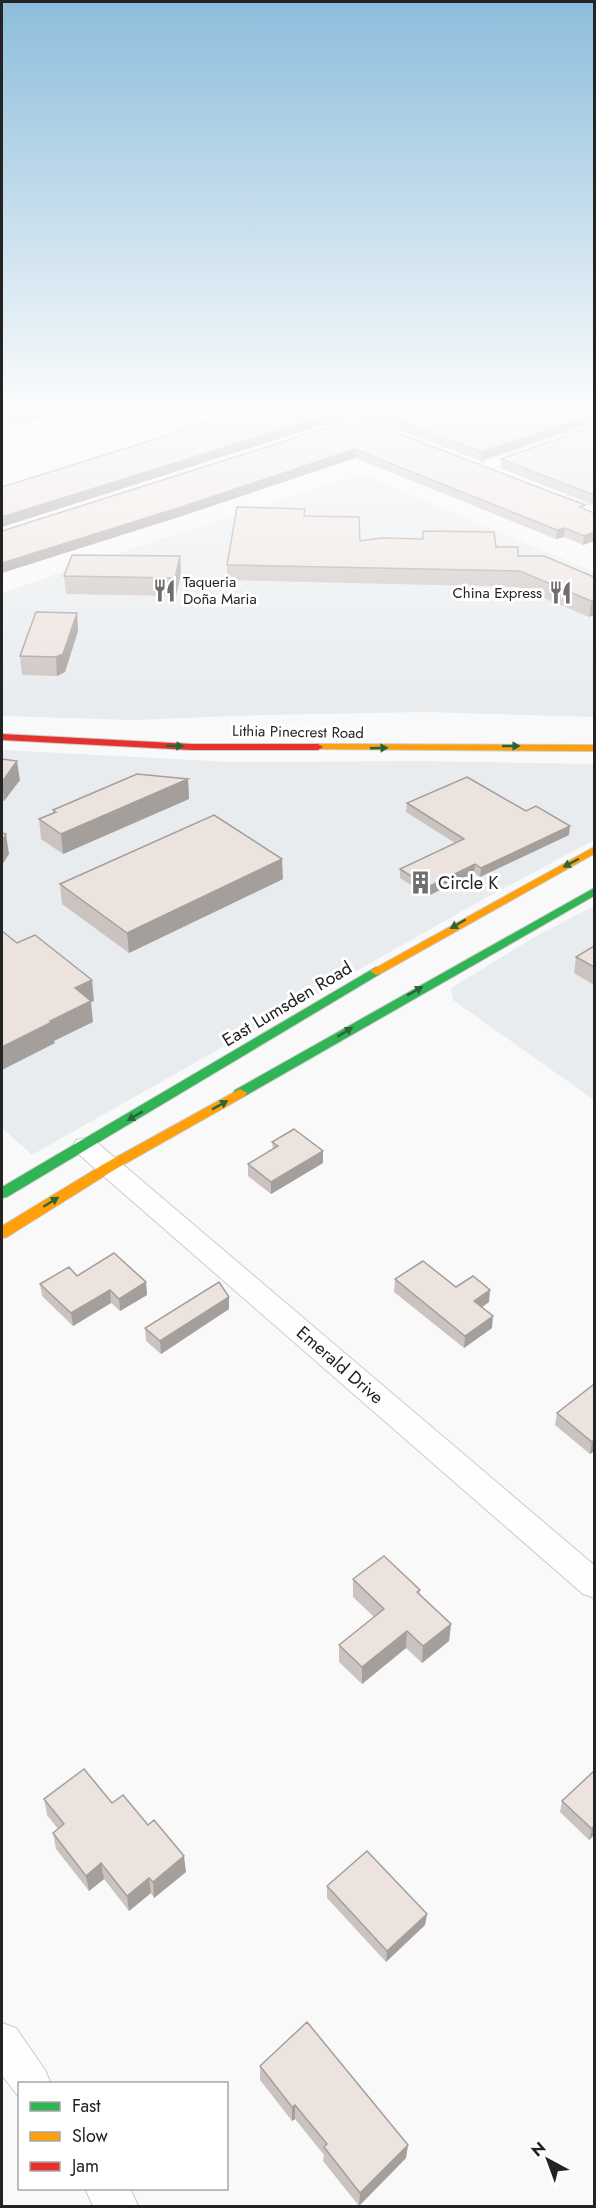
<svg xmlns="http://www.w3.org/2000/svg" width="596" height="2208" viewBox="0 0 596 2208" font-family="Jost,sans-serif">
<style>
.built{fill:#e8ecef}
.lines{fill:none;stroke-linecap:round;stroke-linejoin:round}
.street-casing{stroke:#cbcbcb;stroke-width:2}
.fast-casing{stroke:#cbcbcb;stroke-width:2}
.slow-casing{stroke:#cbcbcb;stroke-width:2}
.jam-casing{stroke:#cbcbcb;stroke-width:2}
.street{fill:#fefefe;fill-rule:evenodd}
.fast{fill:#30b455;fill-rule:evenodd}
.slow{fill:#ff9f0a;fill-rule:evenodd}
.jam{fill:#e5322d;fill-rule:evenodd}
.wall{fill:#cbc3c0}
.shaded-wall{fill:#a59f9c}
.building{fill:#ece3df;stroke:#a59f9c;stroke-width:1.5}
.oneway{fill:#29643a}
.labels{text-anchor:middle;stroke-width:6;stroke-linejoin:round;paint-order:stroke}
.far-poi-label{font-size:15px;fill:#232323;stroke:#fff;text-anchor:start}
.far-street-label{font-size:15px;fill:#232323;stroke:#fff}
.poi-label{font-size:18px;fill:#232323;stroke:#fff;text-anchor:start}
.street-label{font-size:18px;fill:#232323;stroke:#fff}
</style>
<rect width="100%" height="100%" fill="#f9f9f9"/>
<path class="built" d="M362 474 594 572V717L427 712 262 715 133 720 2 716V593L73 568Z
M2 750 232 762 420 761 594 764V840L471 906 32 1155 2 1128Z
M594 906V1100L453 1000 451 988 538 935Z"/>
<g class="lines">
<defs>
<path id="street" d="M330 411H347L391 427 393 430 386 434 381 433 331 414Z
M594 424V432L485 471H475L473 468 475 465Z
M557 495 594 507V516L552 502 550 499 552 496Z
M85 1138 94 1140 594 1565V1598L583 1594 76 1152 73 1146 76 1140Z
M2 2023 16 2028 45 2070 51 2084H20V2099L2 2075Z
M85 2188H130L138 2206H93Z"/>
<path id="fast" d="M594 888V896L245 1096 240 1097 233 1093 235 1090Z
M376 967 380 968 382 971 380 974 7 1197 2 1198V1187Z"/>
<path id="slow" d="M318 744 594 745V751L314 749V745Z
M594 847V854L380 974 376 975 370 971Z
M240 1089 247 1093 245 1096 114 1170 7 1237 2 1238V1226L104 1164Z"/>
<path id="jam" d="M2 734 192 744H318L323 747 318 750H192L2 740Z"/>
</defs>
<use href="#street" class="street-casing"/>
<use href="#fast" class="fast-casing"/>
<use href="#slow" class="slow-casing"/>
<use href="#jam" class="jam-casing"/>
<use href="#street" class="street"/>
<use href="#fast" class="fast"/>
<use href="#slow" class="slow"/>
<use href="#jam" class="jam"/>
</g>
<path class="wall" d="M4 411H68V412L16 424 5 418Z
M349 411H594L481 461Z
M358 418 594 513V541L583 545 564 537 556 539 355 458 179 517Z
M594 426V505L500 468 501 459Z
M305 509V516L360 541 496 547 518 556 594 577 589 617 518 587 227 580V565Z
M180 556 181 574 176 596 66 594 64 576Z
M77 613 78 631 65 672 57 676 22 675 20 656Z
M2 759 20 780 4 801H2Z
M188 779 189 799 63 854 41 839 39 819 53 813V810Z
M407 803 569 835 480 877 474 873 428 896 400 878V869L455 843 406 812Z
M283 879 129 953 62 904 60 884Z
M594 946V985L574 973 576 957Z
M272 1142 323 1163 271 1194 248 1176V1164L273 1149Z
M77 1276 146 1282 147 1295 120 1311 111 1303 73 1326 42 1296 40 1284Z
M395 1279 456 1287 489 1302 482 1307 492 1328 464 1348 394 1292Z
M229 1297V1309L161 1354 146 1341 145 1328Z
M594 1386V1453L593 1452 590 1454 555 1425 557 1413Z
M353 1579 420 1590 419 1595 451 1624 449 1641 422 1663 406 1648 362 1684 339 1662V1645L374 1617 353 1597Z
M594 1771V1835L589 1840 560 1812 562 1801Z
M44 1799 112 1803 186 1872 154 1898 151 1893 129 1911 104 1879 89 1891 56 1849 53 1833 58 1829 47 1815Z
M327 1886 427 1914 425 1925 386 1962 327 1898Z
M260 2066 408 2145 406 2158 359 2206 323 2161 324 2155 295 2119 292 2121 260 2080Z"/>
<path class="shaded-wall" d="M35 411H68V412L16 424 15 415Z
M337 411H342H341V419L2 527V517Z
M594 414V422L481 461 482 452Z
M355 449V458L179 517 2 573V563Z
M565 528 564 537 556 539 557 530Z
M594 532V541L583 545 584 536Z
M180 556 181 574 176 596 175 578Z
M594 600V615L589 617 591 601Z
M77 613 78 631 65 672 57 676 56 657Z
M17 761 20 780 4 801 2 782Z
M188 779 189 799 63 854 61 834Z
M570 826 569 835 480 877 481 868Z
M6 834 9 854 2 865V841Z
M282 859 283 879 129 953 127 933Z
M475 864 474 873 428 896V887Z
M92 980 94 1001 91 1002 93 1022 54 1041 55 1043 2 1070V1047L50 1021 75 988Z
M323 1151V1163L271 1194V1182Z
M146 1282 147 1295 120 1311 119 1299Z
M110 1290 111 1303 73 1326 71 1313Z
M490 1290 489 1302 473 1314 474 1301Z
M229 1297V1309L161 1354 160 1341Z
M493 1316 492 1328 464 1348 465 1336Z
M594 1440 593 1452 590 1454 592 1442Z
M451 1624 449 1641 422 1663 423 1646Z
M407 1631 406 1648 362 1684V1667Z
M594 1826V1835L589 1840 592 1829Z
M184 1856 186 1872 154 1898 153 1882Z
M101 1863 104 1879 89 1891 86 1876Z
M149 1878 151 1893 129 1911 127 1896Z
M427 1914 425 1925 386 1962 387 1951Z
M295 2105V2119L292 2121V2107Z
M408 2145 406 2158 359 2206 360 2193Z"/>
<path class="building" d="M7 411H35L15 415Z
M237 411H341L2 517V487L181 431 177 430Z
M372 411H594V414L482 452Z
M358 418 585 505 580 507 594 513V532L584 536 565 528 557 530 355 449 178 508 2 563V531Z
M594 426V495L501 459Z
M237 507 305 509 304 516 359 517 360 541 381 538 423 539V531L494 532 496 547H518V556H544L594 577V600L591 601 520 571 227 565Z
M72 555 180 556 175 578 64 576Z
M36 612 77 613 63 654 56 657 20 656Z
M2 759 17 761 2 782Z
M137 774 188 779 61 834 39 819 56 812 53 810Z
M467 777 526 811 536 806 570 826 481 868 475 864 428 887 400 869 464 839 407 803Z
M214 815 282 859 127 933 60 884Z
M2 833 6 834 2 841Z
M2 931 17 943 35 935 92 980 75 988 91 1001 50 1021 52 1022 2 1047Z
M594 946V967L576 957Z
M294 1129 323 1151 271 1182 248 1164 278 1146 272 1142Z
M114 1253 146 1282 119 1299 110 1290 71 1313 40 1284 69 1267 77 1276Z
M423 1261 456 1287 473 1276 490 1290 474 1301 493 1316 465 1336 395 1279Z
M219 1282 229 1297 160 1341 145 1328Z
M593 1385 594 1386V1440L592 1442 557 1413Z
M384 1556 420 1590 417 1592 451 1624 423 1646 407 1631 362 1667 339 1645 384 1609 353 1579Z
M84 1769 112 1803 123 1795 148 1825 154 1820 184 1856 153 1882 149 1878 127 1896 101 1863 86 1876 53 1833 64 1824 44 1799Z
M594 1771V1826L592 1829 562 1801Z
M367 1851 427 1914 387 1951 327 1886Z
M307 2022 408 2145 360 2193 324 2147 327 2144 295 2105 292 2107 260 2066Z"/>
<defs><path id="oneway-solid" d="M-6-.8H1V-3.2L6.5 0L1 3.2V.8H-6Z" transform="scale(1.5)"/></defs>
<g class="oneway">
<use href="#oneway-solid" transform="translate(175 746) rotate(2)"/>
<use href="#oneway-solid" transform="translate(511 746)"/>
<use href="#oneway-solid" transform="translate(379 748) rotate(-2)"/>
<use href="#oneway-solid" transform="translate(571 863) rotate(152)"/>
<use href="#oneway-solid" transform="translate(458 924) rotate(150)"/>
<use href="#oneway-solid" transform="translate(415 991) rotate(-29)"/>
<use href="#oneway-solid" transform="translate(345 1032) rotate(-32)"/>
<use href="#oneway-solid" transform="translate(220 1105) rotate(-29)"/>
<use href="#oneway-solid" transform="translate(135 1116) rotate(149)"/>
<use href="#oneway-solid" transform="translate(51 1202) rotate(-32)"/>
</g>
<linearGradient id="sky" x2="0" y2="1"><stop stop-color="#8cbddc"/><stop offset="0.57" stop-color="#fcfcfc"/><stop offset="1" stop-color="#fcfcfc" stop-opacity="0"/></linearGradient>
<rect width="596" height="720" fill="url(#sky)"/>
<defs>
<symbol id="restaurant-bare" viewBox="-9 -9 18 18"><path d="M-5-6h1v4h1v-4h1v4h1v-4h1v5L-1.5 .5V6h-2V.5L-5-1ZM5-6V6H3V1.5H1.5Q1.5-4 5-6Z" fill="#6e6e6e" stroke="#fff" stroke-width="2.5" paint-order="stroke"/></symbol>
<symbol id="building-bare" viewBox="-9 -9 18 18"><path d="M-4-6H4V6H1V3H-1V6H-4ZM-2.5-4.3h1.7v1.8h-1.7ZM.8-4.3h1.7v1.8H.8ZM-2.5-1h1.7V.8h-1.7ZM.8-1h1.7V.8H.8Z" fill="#6e6e6e" stroke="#fff" stroke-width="2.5" paint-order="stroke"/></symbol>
</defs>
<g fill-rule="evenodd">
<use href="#restaurant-bare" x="148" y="574" width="33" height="33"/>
<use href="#restaurant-bare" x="544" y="576" width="33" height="33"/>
<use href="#building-bare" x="404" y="866" width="33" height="33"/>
</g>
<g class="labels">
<g class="far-poi-label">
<text x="183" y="587">Taqueria<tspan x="183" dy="17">Doña Maria</tspan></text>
<text x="542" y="598" text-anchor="end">China Express</text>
</g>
<g class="far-street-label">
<text transform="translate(298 732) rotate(1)" y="5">Lithia Pinecrest Road</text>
</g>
<g class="poi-label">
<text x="438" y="889">Circle K</text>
</g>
<g class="street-label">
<text transform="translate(287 1004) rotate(-31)" y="6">East Lumsden Road</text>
<text transform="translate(340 1365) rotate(41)" y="6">Emerald Drive</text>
</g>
</g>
<rect width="596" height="2208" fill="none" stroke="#232323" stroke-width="6"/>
<rect x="18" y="2082" width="210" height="108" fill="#ffffff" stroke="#a7a7a7" stroke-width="1.5"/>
<rect x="30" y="2102" width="30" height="9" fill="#30b455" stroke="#a7a7a7" stroke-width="1.5"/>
<text x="72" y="2112" font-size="18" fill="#232323">Fast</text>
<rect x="30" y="2132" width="30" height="9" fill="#ff9f0a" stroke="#a7a7a7" stroke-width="1.5"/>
<text x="72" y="2142" font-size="18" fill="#232323">Slow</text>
<rect x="30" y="2162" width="30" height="9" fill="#e5322d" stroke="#a7a7a7" stroke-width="1.5"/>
<text x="72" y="2172" font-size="18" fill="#232323">Jam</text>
<g transform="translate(548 2160) rotate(319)" stroke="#ffffff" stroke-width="4.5" paint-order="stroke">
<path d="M0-4.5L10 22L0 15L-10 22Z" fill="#232323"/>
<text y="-9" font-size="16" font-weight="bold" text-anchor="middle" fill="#232323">N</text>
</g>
</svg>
